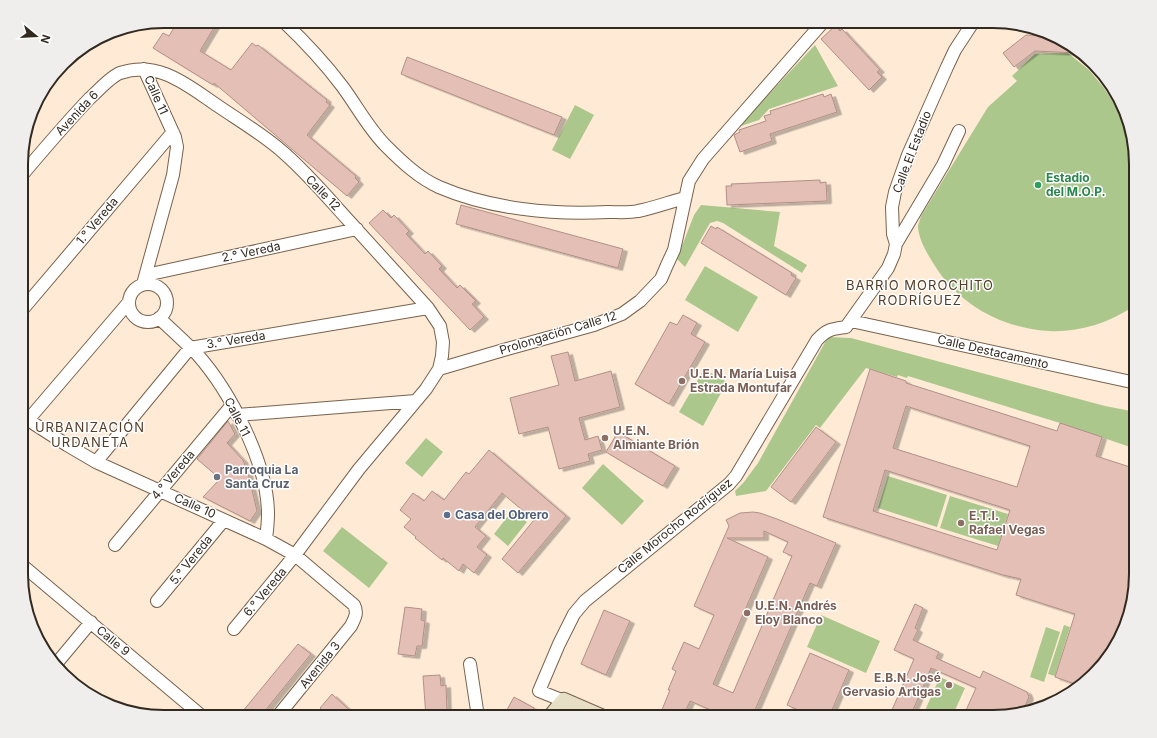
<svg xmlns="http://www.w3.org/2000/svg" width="1157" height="738" viewBox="0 0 1157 738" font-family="Inter,sans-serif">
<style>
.green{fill:#abc78b}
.building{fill:#e3bfb5;stroke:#b29087;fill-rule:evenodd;filter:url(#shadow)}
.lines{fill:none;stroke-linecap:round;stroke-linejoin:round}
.street-casing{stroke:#78624c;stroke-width:14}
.secondary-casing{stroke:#78624c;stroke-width:18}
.street{stroke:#fff;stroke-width:12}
.secondary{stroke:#e6dfc5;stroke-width:16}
.leisure-dot{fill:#2e9e5b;stroke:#fff;stroke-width:1.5}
.education-dot{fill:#8d6e63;stroke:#fff;stroke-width:1.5}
.worship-dot{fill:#6b7280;stroke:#fff;stroke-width:1.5}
.service-dot{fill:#5c6f8a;stroke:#fff;stroke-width:1.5}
.labels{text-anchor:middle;stroke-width:3;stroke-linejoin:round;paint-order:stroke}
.street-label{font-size:12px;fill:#32291f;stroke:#fff}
.leisure-label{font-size:12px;font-weight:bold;fill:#27864d;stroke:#fff;text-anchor:start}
.education-label{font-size:12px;font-weight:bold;fill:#785e54;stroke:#fff;text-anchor:start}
.worship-label{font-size:12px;font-weight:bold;fill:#5b616d;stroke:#fff;text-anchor:start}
.service-label{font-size:12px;font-weight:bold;fill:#4e5e75;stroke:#fff;text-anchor:start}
.neighbourhood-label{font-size:13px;letter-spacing:1px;fill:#513c27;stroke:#fff}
.rim{fill:none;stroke:#32291f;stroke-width:2}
</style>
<defs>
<filter id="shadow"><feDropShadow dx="4.5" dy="2.5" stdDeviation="0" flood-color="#0004"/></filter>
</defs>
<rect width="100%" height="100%" fill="#ffead6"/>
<path class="green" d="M815 45 838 86 769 109 759 120 738 127Z
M1068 53 1089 70 1104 88 1126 122 1136 155V305C1123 313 1109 321 1095 325 1081 329 1063 332 1050 331 1004 329 959 305 935 266 928 255 919 241 918 227 918 224 920 220 921 216L988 107 1017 81 1012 76 1035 54Z
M575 105 594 115 570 159 552 150Z
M701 205 780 212 774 246 807 265 802 273 723 223 717 221 710 223 685 267 677 259 694 215Z
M705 266 758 297 738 332 685 300Z
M828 337 851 338 1105 406 1136 412V449L1060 423 908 376 907 378 898 375 897 377 866 368 820 428 816 425 766 491 736 496 735 491 744 482 758 463Z
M704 369 727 382 703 426 679 412Z
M426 438 443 452 422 477 405 463Z
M603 464 644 501 622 525 582 488Z
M888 476 947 495 937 527 878 508Z
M950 496 1008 514 998 546 940 528Z
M512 511 527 522 508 546 494 534Z
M342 527 388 563 369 588 323 551Z
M821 615 880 641 866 673 807 647Z
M1064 625 1070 627 1055 676 1048 674Z
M1046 627 1060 632 1044 682 1030 677Z
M940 677 965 688 952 717H922Z"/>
<path class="building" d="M178 21H218L200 51 231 70 252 43 256 46 258 45 327 100 326 102 330 105 307 135 356 176 355 178 359 182 347 196 214 83 213 85 153 48 163 33 169 36Z
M835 26 840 31 842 29 880 70 877 72 882 77 869 90 821 39Z
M1026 35 1053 36 1072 45 1079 53 1035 51 1014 67 1003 53Z
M407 57 562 117 554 135 401 74Z
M823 94 824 97 831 94 837 112 770 134 772 141 740 152 734 135 740 132 739 130 766 121 764 116 771 114 770 111Z
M820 180V183L826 182 827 201 727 205 726 186H732L731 184Z
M461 205 623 249 618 268 456 224Z
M383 210 391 218 394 215 409 231 406 234 425 254 428 251 442 266 439 269 457 288 460 285 476 301 472 304 484 317 470 330 369 223Z
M711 226 716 229 717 227 792 273 791 275 796 278 786 295 701 243Z
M683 315 697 323 691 334 705 342 669 404 635 384 670 322 677 325Z
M568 352 575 381 611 371 620 407 579 418 585 440 598 436 602 450 588 454 590 461 559 469 548 427 519 434 510 398 559 385 551 356Z
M870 369 906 381V383L1057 431 1060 423 1102 437 1096 456 1136 469V583L1112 653 1078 685 1055 677 1075 614 1016 595 1021 579 1003 575 823 517ZM906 406 1030 446 1017 487 893 448ZM885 470 1010 510 997 550 873 511Z
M228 421 235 434 227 443 243 460 248 473 257 511 250 521 203 497 219 480 216 478 218 477 197 459Z
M816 427 836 442 791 502 771 487Z
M618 432 675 466 663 486 606 452Z
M489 450 566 516 518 573 502 559 534 520 502 493 475 527 486 536 477 547 487 555 474 573 463 564 459 571 443 558 442 560 415 538 416 537 404 527 411 519 400 510 413 493 424 501 432 491 444 500 466 472 469 474Z
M753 512 760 513 777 519 836 543 817 586 810 583 752 717H727L690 701 683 717H659L670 690H668L676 671 672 669 684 642 699 649 714 615 694 606 729 526 726 520 740 513ZM764 531 788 542 783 552 792 556 733 693 713 684 768 557 727 538H764Z
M915 604 923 608 915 628 918 630 913 640 939 652 936 658 980 678 983 671 1027 692 1029 697 1023 710 1002 717H963L976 688 931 668 910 717H889L914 659 894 650Z
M405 607 422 609 421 620 425 621 422 646H417L415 656 398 654Z
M604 610 630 621 606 675 581 664Z
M298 644 311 654 260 717H238Z
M810 653 849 670 829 717H814L787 705Z
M440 675 441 686 446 685 447 711H442L443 717H426L423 676Z
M332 694 357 717H331L320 708Z
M514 697 534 708 529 717H503Z"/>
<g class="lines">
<defs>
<path id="street" d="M283 21C304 41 324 62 342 86 357 106 368 128 386 146 402 162 419 178 439 187 490 209 553 215 608 212 618 212 629 213 638 211 654 208 669 202 685 198
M22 175C44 149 66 123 90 98 98 91 110 77 120 73 159 60 187 85 218 106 240 121 264 135 284 153 308 174 328 198 349 221 375 250 402 279 428 308L440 326 443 342 442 356 439 369 426 389 359 469 295 555 234 629
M896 244 943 165 959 131
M146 275 357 229
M143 284 173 175 177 147 175 137 144 69
M129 303a19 19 0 1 1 38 0a19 19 0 1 1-38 0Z
M22 310 173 132
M159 318C172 330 185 342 197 354 230 391 268 464 268 514 268 523 267 531 266 539
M851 321 1136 383
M439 369 507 349 594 325 622 314 640 301 661 279 667 265 674 250 689 181 703 159 824 21
M237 415 416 401
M22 416 67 445 96 462 266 539 295 555 354 605C358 613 355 618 351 626L277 717
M28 420 129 302
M96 462 190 348 428 308
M115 545 232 405
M22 565 203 717
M157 601 224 520
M56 664 91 622
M470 664 478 717
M564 701 539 691 559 644 574 614 585 601 729 484 736 476 817 340C827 329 832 329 846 327L888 268 894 254 896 244 893 234 892 207 895 192 908 155 947 67 955 50 974 21"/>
<path id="secondary" d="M551 717 564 701 601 717"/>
</defs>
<use href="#street" class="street-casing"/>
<use href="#secondary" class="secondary-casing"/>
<use href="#street" class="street"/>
<use href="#secondary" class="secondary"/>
</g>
<circle class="leisure-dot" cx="1038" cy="185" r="4"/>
<g class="education-dot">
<circle cx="682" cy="381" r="4"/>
<circle cx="605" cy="438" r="4"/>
<circle cx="961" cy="523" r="4"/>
<circle cx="747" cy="613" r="4"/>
<circle cx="949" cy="685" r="4"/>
</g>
<circle class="worship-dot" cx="217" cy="477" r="4"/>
<circle class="service-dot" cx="447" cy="515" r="4"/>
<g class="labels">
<g class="street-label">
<text transform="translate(156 95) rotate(66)" y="4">Calle 11</text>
<text transform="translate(77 113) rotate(-47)" y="4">Avenida 6</text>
<text transform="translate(912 152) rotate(-69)" y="4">Calle El Estadio</text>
<text transform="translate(323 193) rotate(46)" y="4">Calle 12</text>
<text transform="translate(97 221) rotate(-50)" y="4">1.° Vereda</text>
<text transform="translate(251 252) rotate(-12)" y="4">2.° Vereda</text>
<text transform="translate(558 333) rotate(-17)" y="4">Prolongación Calle 12</text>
<text transform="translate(236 340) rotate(-9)" y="4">3.° Vereda</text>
<text transform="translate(993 352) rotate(13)" y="4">Calle Destacamento</text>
<text transform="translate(237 417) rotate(63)" y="4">Calle 11</text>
<text transform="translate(173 475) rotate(-50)" y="4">4.° Vereda</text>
<text transform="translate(195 506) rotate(24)" y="4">Calle 10</text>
<text transform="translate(675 526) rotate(-39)" y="4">Calle Morocho Rodríguez</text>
<text transform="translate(191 560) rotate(-51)" y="4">5.° Vereda</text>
<text transform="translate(265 592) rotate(-50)" y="4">6.° Vereda</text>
<text transform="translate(113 641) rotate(40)" y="4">Calle 9</text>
<text transform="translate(320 665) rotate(-51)" y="4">Avenida 3</text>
</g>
<g class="leisure-label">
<text x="1046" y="182">Estadio<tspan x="1046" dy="14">del M.O.P.</tspan></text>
</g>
<g class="education-label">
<text x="690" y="378">U.E.N. María Luisa<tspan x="690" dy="14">Estrada Montufar</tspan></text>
<text x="613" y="435">U.E.N.<tspan x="613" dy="14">Almiante Brión</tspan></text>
<text x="969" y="520">E.T.I.<tspan x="969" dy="14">Rafael Vegas</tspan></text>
<text x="755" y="610">U.E.N. Andrés<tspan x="755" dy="14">Eloy Blanco</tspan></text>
<text x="941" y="682" text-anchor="end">E.B.N. José<tspan x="941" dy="14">Gervasio Artigas</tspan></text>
</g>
<g class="worship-label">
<text x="225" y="474">Parroquia La<tspan x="225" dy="14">Santa Cruz</tspan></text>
</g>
<g class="service-label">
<text x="455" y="519">Casa del Obrero</text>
</g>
<g class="neighbourhood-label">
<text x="920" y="290">BARRIO MOROCHITO<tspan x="920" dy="15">RODRÍGUEZ</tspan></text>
<text x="90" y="432">URBANIZACIÓN<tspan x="90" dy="15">URDANETA</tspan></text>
</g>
</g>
<path d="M0 0H1157V738H0ZM164 28H993A136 136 0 0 1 1129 164V574A136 136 0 0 1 993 710H164A136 136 0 0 1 28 574V164A136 136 0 0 1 164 28Z" fill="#efeeed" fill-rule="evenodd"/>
<path class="rim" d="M164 28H993A136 136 0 0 1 1129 164V574A136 136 0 0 1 993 710H164A136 136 0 0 1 28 574V164A136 136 0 0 1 164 28Z"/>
<g transform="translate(36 36) rotate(108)" stroke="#ffffff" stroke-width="3" paint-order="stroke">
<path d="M0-3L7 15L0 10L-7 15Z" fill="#32291f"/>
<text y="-6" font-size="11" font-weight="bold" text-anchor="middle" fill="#32291f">N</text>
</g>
</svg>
